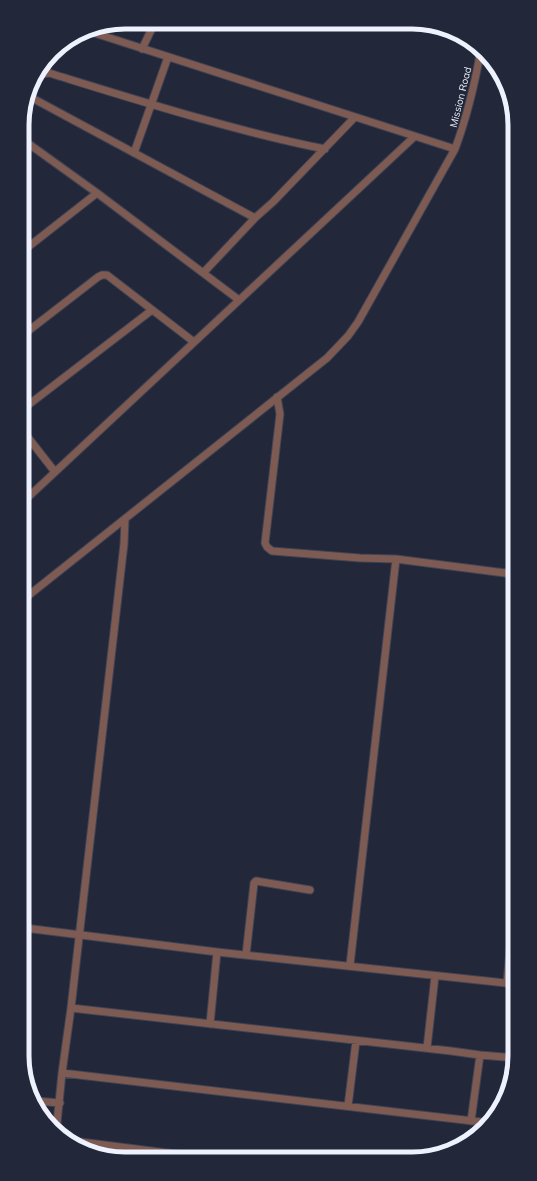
<svg xmlns="http://www.w3.org/2000/svg" width="537" height="1181" viewBox="0 0 537 1181" font-family="Mulish,sans-serif">
<style>
.lines{fill:none;stroke-linecap:round;stroke-linejoin:round}
.minor-casing{stroke:#3f4355;stroke-width:9}
.minor{stroke:#7e5b52;stroke-width:7}
.labels{text-anchor:middle;stroke-width:3;stroke-linejoin:round;paint-order:stroke}
.street-label{font-size:10px;fill:#eef2fe;stroke:#222739}
.rim{fill:none;stroke:#eef2fe;stroke-width:5}
</style>
<rect width="100%" height="100%" fill="#222739"/>
<g class="lines">
<defs>
<path id="minor" d="M85 30 455 149
M142 49 155 22
M32 80 42 74 49 73C140 101 231 130 325 149
M29 94 34 99 255 218
M22 139 97 193 239 300
M134 153 168 57
M23 251 97 193
M204 272 255 218 273 202 355 117
M23 335 98 277 102 275H107L194 342
M277 397 280 414 265 543 267 547 272 551 360 558 396 559 513 574
M23 409 152 310
M23 431 55 472
M24 501 414 137
M24 599 327 358 348 336 358 322 455 149C467 117 475 83 481 49
M25 928 217 952 514 984
M246 955 254 883 256 881 310 890
M350 965 396 559
M507 983 514 907
M71 1008 451 1051 480 1055 515 1058
M210 1024 217 952
M427 1048 435 976
M62 1073 490 1123
M37 1101 60 1103
M348 1106 356 1041
M471 1121 480 1055
M56 1133 62 1073 71 1008 124 544 125 519
M73 1141 199 1157"/>
</defs>
<use href="#minor" class="minor-casing"/>
<use href="#minor" class="minor"/>
</g>
<g class="labels">
<g class="street-label">
<text transform="translate(460 97) rotate(-76)" y="4">Mission Road</text>
</g>
</g>
<path d="M0 0H537V1181H0ZM125 29H412A96 96 0 0 1 508 125V1056A96 96 0 0 1 412 1152H125A96 96 0 0 1 29 1056V125A96 96 0 0 1 125 29Z" fill="#222739" fill-rule="evenodd"/>
<path class="rim" d="M125 29H412A96 96 0 0 1 508 125V1056A96 96 0 0 1 412 1152H125A96 96 0 0 1 29 1056V125A96 96 0 0 1 125 29Z"/>
</svg>
